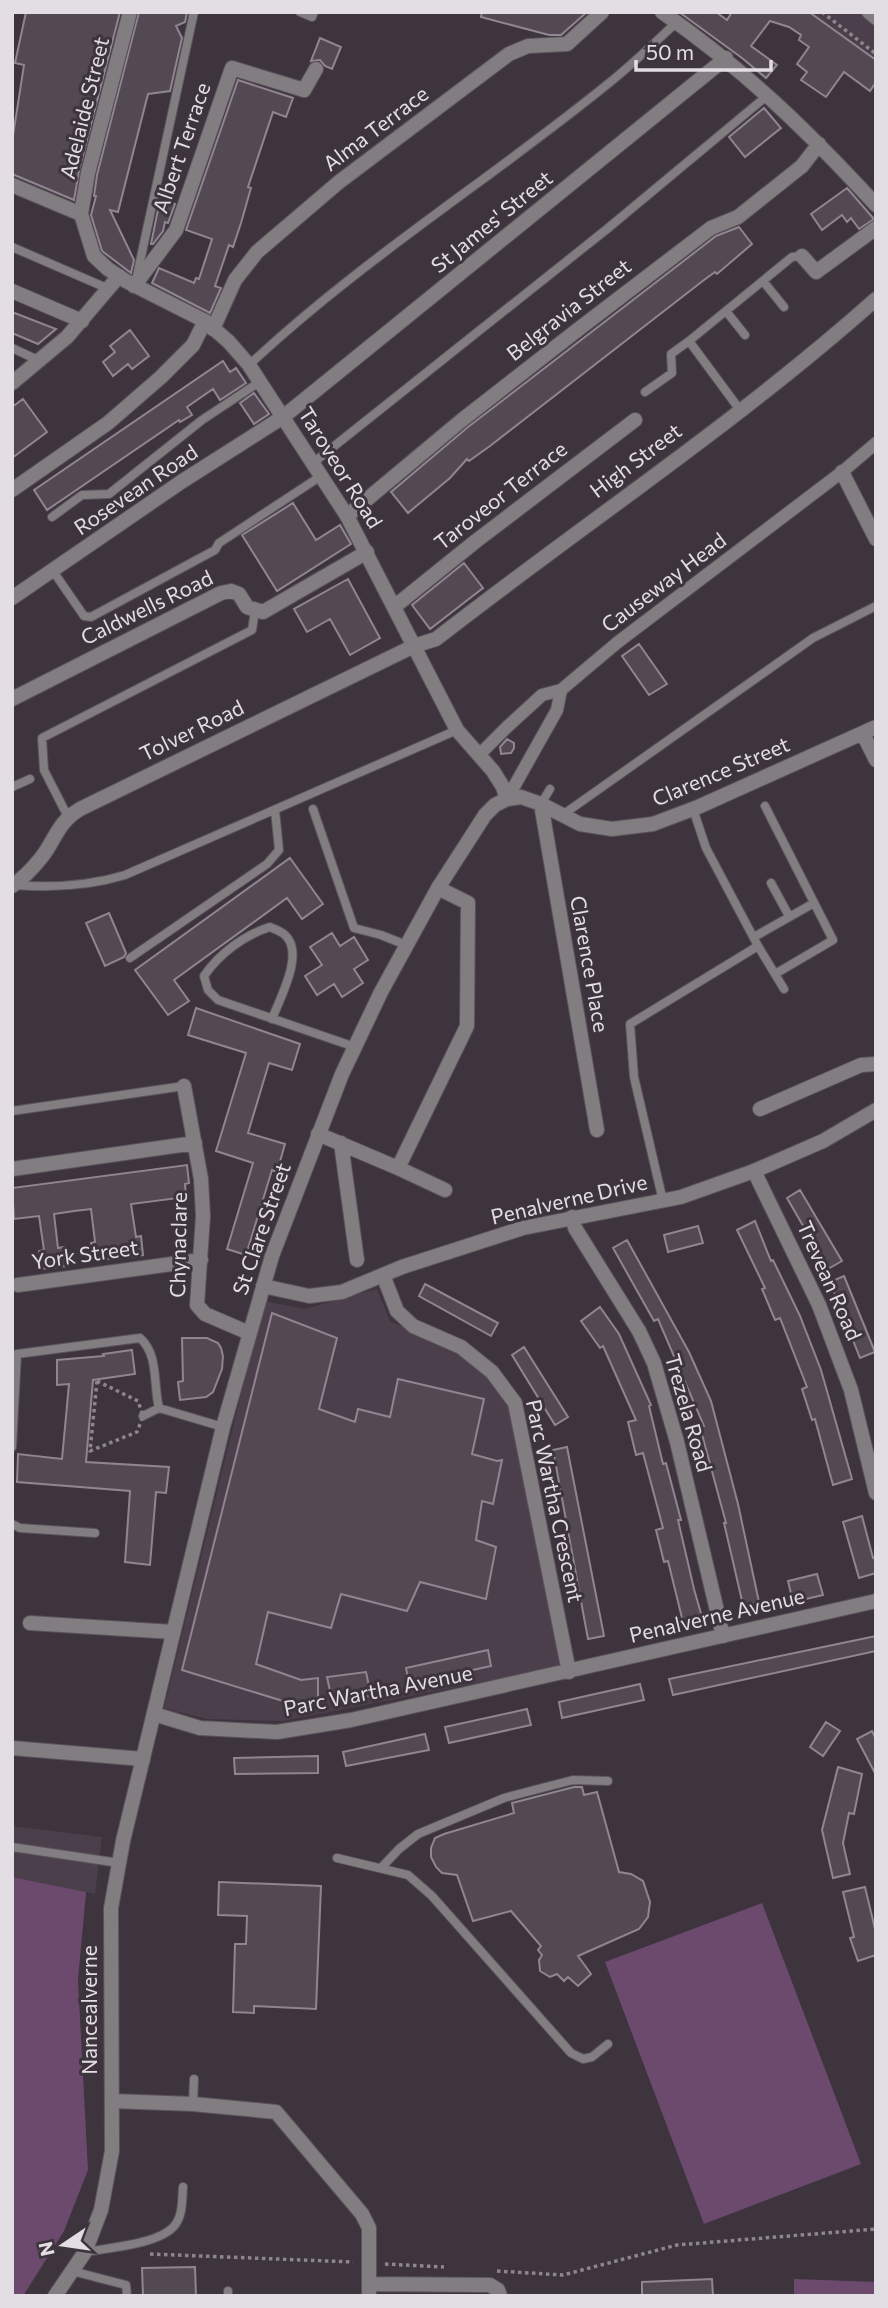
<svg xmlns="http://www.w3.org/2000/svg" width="888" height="2308" viewBox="0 0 888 2308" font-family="Commissioner,sans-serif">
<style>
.built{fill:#4c3f4c}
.green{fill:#6c4a6e}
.building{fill:#534953;stroke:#908590;stroke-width:2}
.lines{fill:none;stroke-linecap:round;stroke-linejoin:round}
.service-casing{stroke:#5b535c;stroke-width:10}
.pedestrian-casing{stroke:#5b535c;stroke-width:14}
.minor-casing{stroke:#5b535c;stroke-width:16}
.tertiary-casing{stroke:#5b535c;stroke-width:16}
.path{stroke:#8d868d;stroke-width:3.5;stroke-dasharray:3.5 3.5;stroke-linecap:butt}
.service{stroke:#817d81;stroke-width:8}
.pedestrian{stroke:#817d81;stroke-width:12}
.minor{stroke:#817d81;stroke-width:14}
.tertiary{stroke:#817d81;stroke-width:14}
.labels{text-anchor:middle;stroke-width:6;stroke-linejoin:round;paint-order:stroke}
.street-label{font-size:21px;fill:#e3dee3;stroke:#3d343e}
</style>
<rect width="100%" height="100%" fill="#3d343e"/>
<path class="built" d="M783 12H876V77Z
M377 1289 390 1321 458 1352 482 1372 509 1407 563 1666 283 1721 207 1719 164 1708 264 1301 305 1309Z
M12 1826 102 1837 95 1894 12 1877Z"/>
<path class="green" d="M12 1877 86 1892 78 1980 88 2170 64 2231 23 2296H12Z
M762 1903 861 2164 704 2224 605 1962Z
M794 2279 876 2282V2296H794Z"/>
<path class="building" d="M26 12H120L79 171 74 200 12 174V142L24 65 15 63Z
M139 12H187L185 22 176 26 182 38 170 91 148 94 118 212 110 210 134 260 131 273 102 251 91 215 96 196H94L97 175Z
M482 12H587L561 35H549L481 17Z
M679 12H716L727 20 732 12H809L876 60V82L870 91 844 72 826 97 801 80 807 72 797 64 809 47 799 40 801 35 789 27 770 21 751 46 777 65 766 78 742 58Z
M320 38 341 47 332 69 325 66 320 60 311 61Z
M238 80 293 98 286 117 273 112 248 187 251 188 241 223 233 247 229 245 215 286 221 288 210 313 152 283 159 268 194 283 196 278 199 279 212 239 186 230Z
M764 108 781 128 745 157 729 137Z
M847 188 874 219 859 229 851 218 847 222 842 215 822 230 811 214Z
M160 200 175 204 168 223 165 222 163 231 153 244H151Z
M739 227 752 244 717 274 715 272 704 280 490 446 469 461 467 459 450 478 408 513 391 492 468 427 716 236Z
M12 312 56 329 38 344 12 333Z
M130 330 149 356 132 369 128 364 113 376 103 362 115 352 110 346Z
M223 361 230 372 236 368 246 383 220 400 213 389 187 407 192 415 180 422 179 420 47 510 34 490Z
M254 393 269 414 254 424 240 403Z
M23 399 47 432 12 458V407Z
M293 503 316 540 340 525 351 544 277 591 242 535Z
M464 563 483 588 430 629 412 605Z
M348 579 380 638 350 655 330 619 307 632 294 609Z
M639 644 667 684 649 695 622 656Z
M507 739 514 743V748L511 753 501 754 500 747Z
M290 858 323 904 302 919 287 898 174 980 189 1001 168 1015 135 970Z
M109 913 126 953 124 957 105 966 86 923Z
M332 933 340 946 354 937 368 960 354 969 363 983 342 997 334 984 317 995 305 976 322 965 310 947Z
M196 1008 300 1044 292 1070 269 1063 248 1133 285 1144 277 1172 272 1170 246 1255 227 1249 253 1163 216 1151 246 1053 188 1035Z
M187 1165 189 1183 185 1184 186 1197 131 1204 136 1237 141 1236 143 1255 93 1261 91 1243 95 1242 91 1209 74 1211 54 1214 58 1248 64 1247 66 1266 41 1269 39 1251 44 1250 39 1216 14 1219 12 1188Z
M800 1190 842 1261 828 1269 787 1198Z
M755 1221 771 1261 773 1260 800 1316 821 1370 852 1479 833 1485 815 1419 812 1420 802 1389 807 1387 780 1318 775 1320 762 1289 765 1288 737 1230Z
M698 1226 703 1243 668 1252 664 1235Z
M627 1240 689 1352 711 1401 738 1504 759 1602 743 1605 724 1523H726L700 1427 704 1426 658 1319 654 1321 613 1248Z
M844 1276 875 1352 860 1358 830 1282Z
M425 1284 498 1323 491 1336 419 1296Z
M600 1307 619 1334 651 1405 649 1406 663 1464 666 1463 681 1520H678L694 1589 702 1617 683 1622 668 1561 664 1562 656 1530 663 1528 643 1453 636 1455 628 1422 636 1420 603 1346 600 1348 581 1321Z
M272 1313 337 1338 319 1409 355 1422 358 1409 390 1417 398 1379 484 1399 472 1454 497 1461 502 1460 493 1504 482 1501 476 1540 496 1547 486 1599 420 1582 407 1611 341 1594 331 1628 268 1612 256 1664 301 1680 318 1678V1702L296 1705 182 1670Z
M182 1338H207L218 1343 221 1348 223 1356 222 1369 213 1392 206 1397 180 1400 178 1382 183 1381Z
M524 1347 568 1417 555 1425 512 1355Z
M132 1350 135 1374 93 1380 86 1462 169 1467 166 1493 156 1492 150 1565 125 1562 130 1491 17 1482 18 1454 62 1459 69 1384 57 1385V1360L104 1356 103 1354Z
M567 1447 604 1636 588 1639 553 1450Z
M862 1516 873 1558 876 1557V1573L859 1578 843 1522Z
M817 1574 823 1595 793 1602 788 1581Z
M876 1636V1651L673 1695 669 1679Z
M488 1650 491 1666 409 1684 406 1668Z
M366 1672 371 1696 332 1700 327 1677Z
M640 1684 644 1700 562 1718 559 1702Z
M527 1709 531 1725 449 1743 445 1727Z
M826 1722 840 1731 823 1756 810 1747Z
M872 1731 876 1739V1775L857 1739Z
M425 1734 429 1750 346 1766 343 1752Z
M318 1756V1773L235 1774 234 1758Z
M838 1767 862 1774 854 1814 849 1813 843 1843 850 1874 833 1878 822 1830Z
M574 1787H582L584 1795 597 1792 619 1872 631 1874 643 1881 650 1902 648 1917 639 1929 578 1956 591 1974 578 1986 568 1977 564 1981 557 1974 550 1977 540 1971 539 1960 542 1955 538 1950 541 1946 511 1911 473 1921 457 1875 442 1873 436 1867 431 1857V1848L435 1838 444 1834 514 1813 512 1803Z
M219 1882 321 1886 316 2009 254 2006V2013L233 2012 235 1944H246L247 1916 218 1915Z
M865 1887 876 1933V1955L858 1961 850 1938 854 1937 843 1892Z
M195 2267 196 2296H143L142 2268Z
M712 2279 713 2296H642V2282Z"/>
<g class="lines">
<defs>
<path id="service" d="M300 12 312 17 314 12
M12 247 109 289
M136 280 194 12
M763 281 784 307
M726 311 745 335
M12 348 40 361
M249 365C361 260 491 179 609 83 633 64 654 43 677 22
M645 392 672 373 671 354 689 341
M740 410 689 341 792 257 802 256
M313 463 607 229 768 95
M52 517 82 495 109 494 202 420 261 381
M53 571 84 616 91 617 215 550 219 543 321 476
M12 787 30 779
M541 804 550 789
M765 806 833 940 775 974
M313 809 354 928 381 935 406 945
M561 816 813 638 876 606
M68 817 44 770 42 738 252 630 255 611
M771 883 789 916
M15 885C53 888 89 886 125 875L457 730
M754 937 814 903
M758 946 784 989
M130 958 267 864 279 850 275 810
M272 1019C280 998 305 953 285 935 281 931 274 929 270 927 244 935 219 954 204 976L208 990 218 1000 355 1047
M12 1111 184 1086
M663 1201 634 1077 630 1024 758 946 706 848 693 809
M143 1416 159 1408 223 1427
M12 1447 17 1354 140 1338C159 1355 153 1384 159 1408
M12 1524 20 1528 95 1533
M12 1847 119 1863
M337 1858 408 1875 432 1896 571 2053 583 2059 592 2057 608 2044
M381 1868 399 1849 418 1834 504 1798 573 1780 608 1781
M193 2104 194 2079
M85 2252C108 2248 161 2244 175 2225 183 2215 182 2199 183 2187
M72 2271 126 2285 127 2296
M228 2296V2291"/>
<path id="pedestrian" d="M479 755 507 727 542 695 561 690 618 642 842 472 876 443
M507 799 557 710 561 690"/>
<path id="minor" d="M662 12C745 70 808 131 876 205
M81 214 88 173 130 12
M802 256 816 272 876 228
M134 286 176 230 232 68 304 90 316 69
M12 291 82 321
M213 329 235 280 257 252 339 182 509 54 528 46 567 44 602 12
M12 383 67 337 119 276
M842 472 876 539
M12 490 108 423 161 377 193 345 205 321
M347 516 462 420 580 328 711 228 738 217 802 166 819 144
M12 598 181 482 283 417 726 58
M394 607 476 541 635 420
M12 699 221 593 231 591 239 594 247 607 263 612 367 552
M863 734 876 760
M507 799 521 797 541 804 580 824 612 829 653 824 698 807 876 727
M541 804 597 1130
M12 886C22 879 33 868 41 858 56 839 57 823 80 809L414 646 436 639C582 525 738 422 876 299
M184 1086 201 1179 203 1216 197 1305 205 1314 249 1333
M760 1109 861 1065 876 1064
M318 1134 398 1168 467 1026 468 903 438 888
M341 1143 357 1260
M398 1168 445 1190
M12 1169 195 1143
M754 1171 819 1305 851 1390 876 1493
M572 1217 575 1228 639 1331 654 1363 677 1442 723 1636
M383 1275 397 1311 413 1326 461 1347 492 1372 515 1403 569 1672
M18 1285 201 1260
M30 1623 173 1632
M154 1714 200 1728 277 1732 351 1720 876 1601
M12 1748 143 1759
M112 2101 193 2104 276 2112 362 2214 369 2228V2296
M370 2284 490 2285 498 2290 500 2296"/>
<path id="tertiary" d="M869 12 876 18
M12 185 81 214 94 256 108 269 126 281 205 321 229 342 249 365 347 516 457 730 493 771 503 787 507 799 495 805 485 815 438 888 381 992 342 1074 272 1256 223 1427 123 1841 111 1908 112 2151 101 2210 85 2252 55 2296
M263 1286 309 1296 342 1292 402 1267 523 1228 681 1197 754 1171 823 1141 876 1110"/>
</defs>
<use href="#service" class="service-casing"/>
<use href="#pedestrian" class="pedestrian-casing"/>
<use href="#minor" class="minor-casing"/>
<use href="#tertiary" class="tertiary-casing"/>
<path class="path" d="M822 12 876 54
M97 1381 138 1401 143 1416 137 1432 90 1451Z
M150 2254 353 2262
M385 2264 444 2267
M497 2271 563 2275 677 2245 876 2229"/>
<use href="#service" class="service"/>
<use href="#pedestrian" class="pedestrian"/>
<use href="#minor" class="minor"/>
<use href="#tertiary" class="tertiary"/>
</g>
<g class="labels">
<g class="street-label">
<text transform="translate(85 108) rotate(-76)" y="7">Adelaide Street</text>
<text transform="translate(376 129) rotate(-37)" y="7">Alma Terrace</text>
<text transform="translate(182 148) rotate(-71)" y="7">Albert Terrace</text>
<text transform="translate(492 222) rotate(-39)" y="7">St James' Street</text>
<text transform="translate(569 310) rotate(-38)" y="7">Belgravia Street</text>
<text transform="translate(636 461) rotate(-37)" y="7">High Street</text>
<text transform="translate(340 468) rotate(58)" y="7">Taroveor Road</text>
<text transform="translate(136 490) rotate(-34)" y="7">Rosevean Road</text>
<text transform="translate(501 496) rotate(-38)" y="7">Taroveor Terrace</text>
<text transform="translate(664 583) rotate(-37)" y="7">Causeway Head</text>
<text transform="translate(147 608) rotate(-26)" y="7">Caldwells Road</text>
<text transform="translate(192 731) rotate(-26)" y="7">Tolver Road</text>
<text transform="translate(721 772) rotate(-23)" y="7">Clarence Street</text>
<text transform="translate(589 964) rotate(80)" y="7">Clarence Place</text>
<text transform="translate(569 1200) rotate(-13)" y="7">Penalverne Drive</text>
<text transform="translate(262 1229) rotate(-71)" y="7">St Clare Street</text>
<text transform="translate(179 1245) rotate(-89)" y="7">Chynaclare</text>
<text transform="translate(85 1255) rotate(-8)" y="7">York Street</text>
<text transform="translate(829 1281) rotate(66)" y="7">Trevean Road</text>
<text transform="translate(688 1413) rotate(74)" y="7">Trezela Road</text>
<text transform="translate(554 1501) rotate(78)" y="7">Parc Wartha Crescent</text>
<text transform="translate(717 1616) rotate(-13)" y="7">Penalverne Avenue</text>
<text transform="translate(378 1691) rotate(-11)" y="7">Parc Wartha Avenue</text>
<text transform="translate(90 2010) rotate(-90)" y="7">Nancealverne</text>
</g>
</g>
<rect width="888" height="2308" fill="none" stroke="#e3dee3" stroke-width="28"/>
<g transform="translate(63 2245) rotate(257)" stroke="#3d343e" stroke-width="5" paint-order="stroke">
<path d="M0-5L12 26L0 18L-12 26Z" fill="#e3dee3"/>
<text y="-10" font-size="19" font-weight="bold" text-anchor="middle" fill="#e3dee3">N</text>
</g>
<path d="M636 60v10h135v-10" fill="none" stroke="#e3dee3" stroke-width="3.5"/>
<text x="646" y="60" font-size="21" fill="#e3dee3" stroke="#3d343e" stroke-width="5" paint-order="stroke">50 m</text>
</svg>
